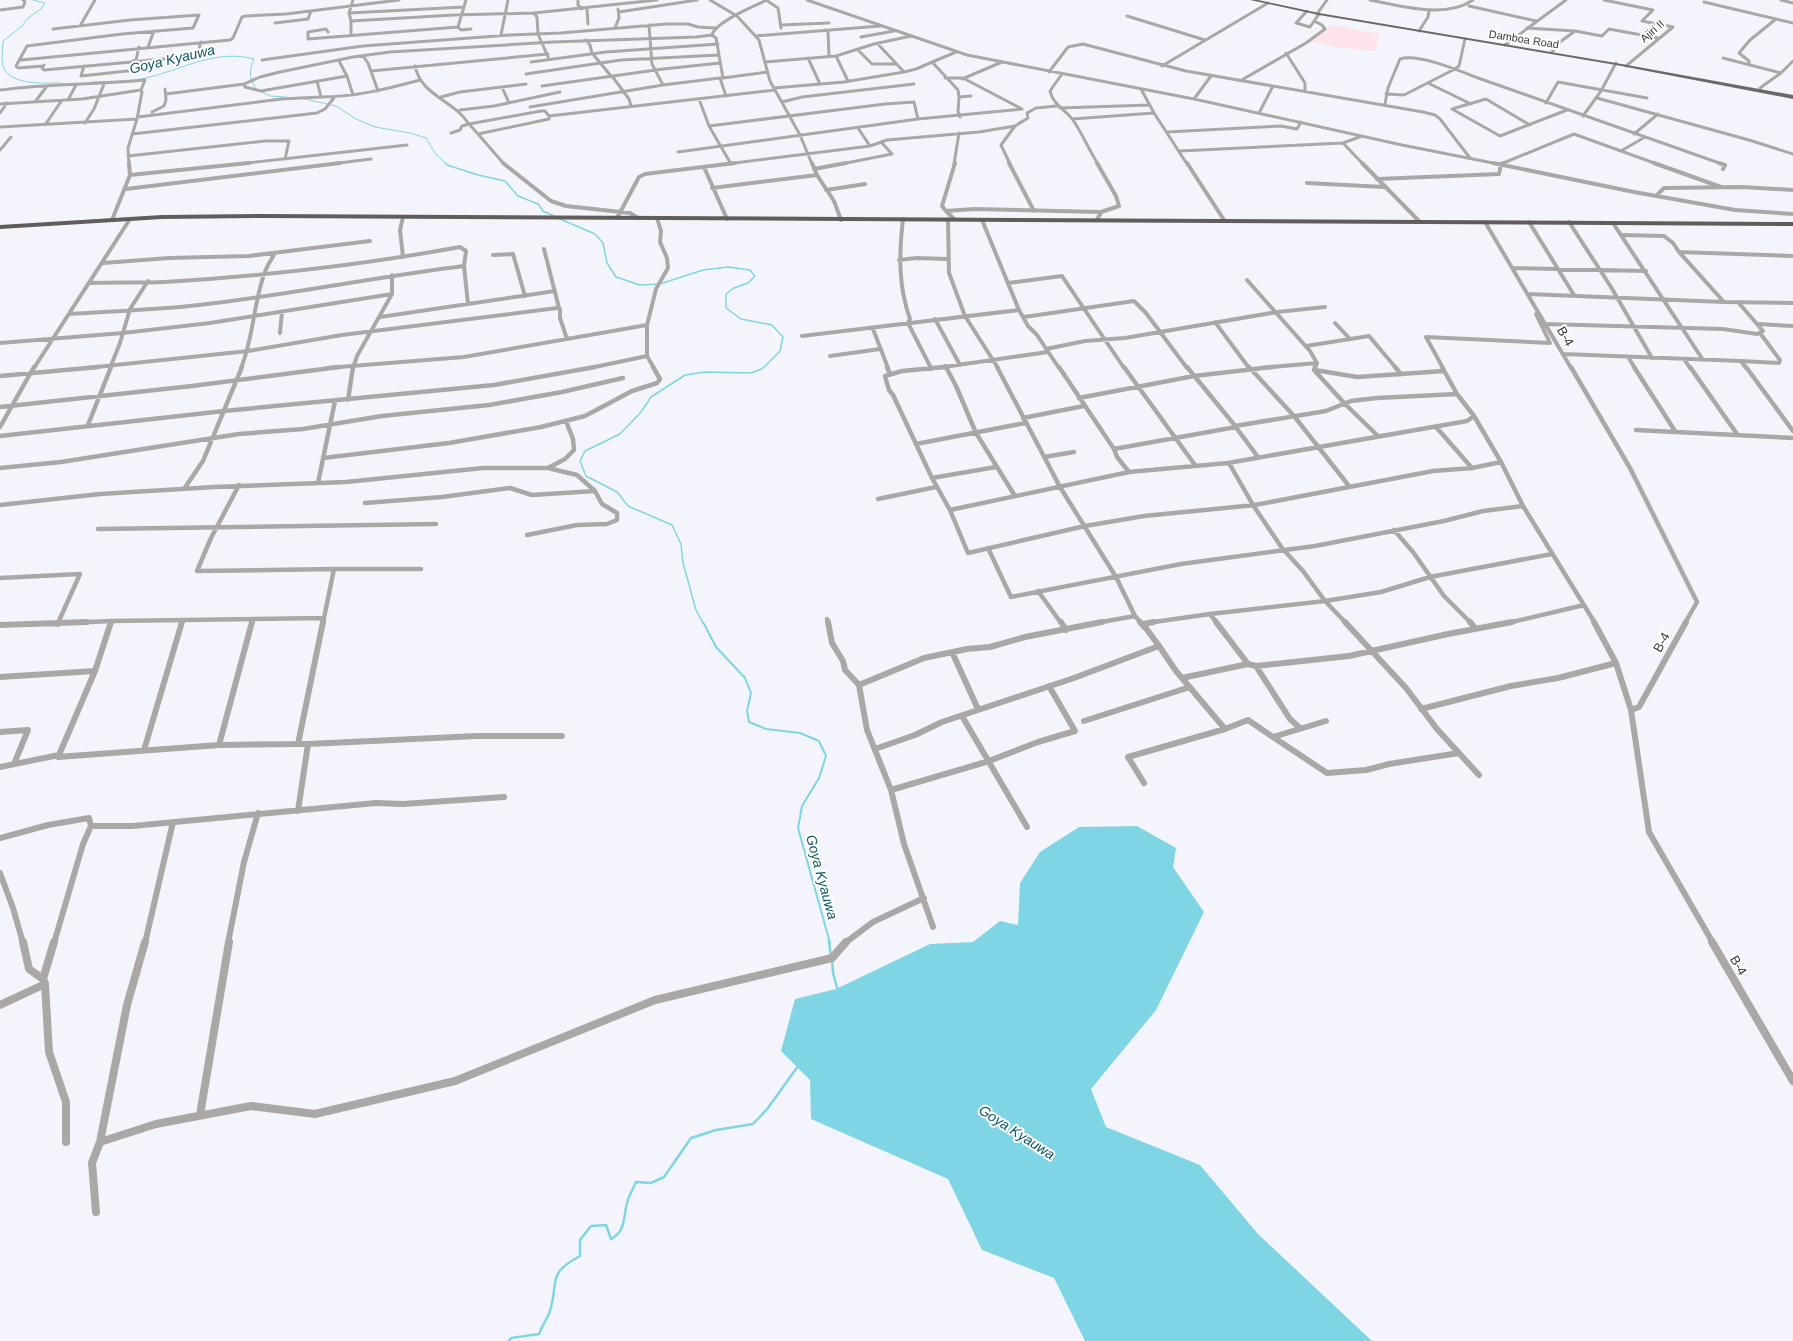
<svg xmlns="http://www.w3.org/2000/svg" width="1793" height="1341" viewBox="0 0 1793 1341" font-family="Helvetica,sans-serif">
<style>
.commercial{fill:#fee4ea}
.water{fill:#7fd5e3}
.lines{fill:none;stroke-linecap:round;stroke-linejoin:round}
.stream-far3{stroke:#7fd5e3;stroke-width:1}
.stream-far2{stroke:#7fd5e3;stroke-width:1.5}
.stream-far1{stroke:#7fd5e3;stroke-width:2}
.stream{stroke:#7fd5e3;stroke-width:2.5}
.minor-far4{stroke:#aba7a7;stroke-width:3}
.minor-far3{stroke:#aba7a7;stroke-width:4}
.minor-far2{stroke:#aba7a7;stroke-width:4.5}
.minor-far1{stroke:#aba7a7;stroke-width:6}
.minor{stroke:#aba7a7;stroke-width:8}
.primary{fill:#6d6767;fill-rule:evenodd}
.trunk{fill:#625c5c;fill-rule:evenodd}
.labels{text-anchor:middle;stroke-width:4;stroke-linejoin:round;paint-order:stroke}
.far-street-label{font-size:11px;fill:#38383a;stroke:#fff}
.street-label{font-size:13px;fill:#38383a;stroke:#fff}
.water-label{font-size:14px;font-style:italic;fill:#0b5862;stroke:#fff}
</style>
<rect width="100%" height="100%" fill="#f4f5fc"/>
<path class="commercial" d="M1331 25 1380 34 1375 51 1334 47 1308 41Z"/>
<path class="water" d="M1137 826 1176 848 1173 867 1204 912 1156 1010 1091 1089 1106 1127 1200 1165 1258 1234 1372 1341H1085L1054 1278 982 1250 948 1179 811 1119 810 1080 781 1051 795 999 836 989 930 944 973 942 1000 921 1018 925 1020 883 1040 852 1079 827Z"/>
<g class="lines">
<path class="stream-far3" d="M33 0 45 3 41 9 28 18 21 27 3 41C3 49 1 58 3 66 9 86 46 83 61 83
M92 82C111 81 131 82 150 77 185 68 217 49 254 59 249 70 249 79 256 89
M260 91 270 96 286 97
M305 99 336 106 356 119 375 127 410 133 426 138 435 153 446 164"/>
<path class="stream-far2" d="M445 163 447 165 478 175 505 181 518 196 538 204 543 211 554 216
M560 219 595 234 603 243 607 263 616 277 640 285 660 284 703 270 728 267 750 270 755 276 748 283 734 288 726 294V308L741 319 772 325 783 337 780 351 762 369 751 373 705 372 685 375 651 397 641 412 620 434 585 451 580 461 586 476 617 492 628 506 672 525 681 544 683 563 696 610 703 623"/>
<path class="stream-far1" d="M703 622 716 647 745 678 751 693 747 711 749 722 766 729 800 733 819 741 826 756 819 778 802 806 798 828 830 943"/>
<path class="stream" d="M829 942 831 956
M832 960 833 973 838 991
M509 1341 511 1338 539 1334C542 1326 547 1319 550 1311 559 1282 546 1274 580 1256V1240L591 1226 606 1225 611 1239C626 1231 623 1218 627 1203 629 1195 633 1189 636 1182L651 1183 664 1177 691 1138 716 1130 753 1124 768 1108 798 1066"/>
<path class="minor-far4" d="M353 0 349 13 351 21 454 15 534 13 657 0
M466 0 458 27 461 30 471 29
M578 0V5L582 9
M710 0 737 16 759 40 770 81 800 135 812 164
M766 0 778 8 781 28
M807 0 967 55 1194 99 1402 145 1498 164
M1370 0C1400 6 1446 19 1473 0
M1604 0 1653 10 1642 21 1673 27 1626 66
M1781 0 1793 3
M1704 2 1793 23
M1469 6 1536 21
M587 9 588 24
M0 10 23 7 25 2 23 0
M1307 11 1296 23 1310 27 1319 14
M619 12 697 0
M349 13 464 7
M534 13 537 17 538 34 548 57
M1317 14 1327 0
M1127 16 1205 40
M351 22V35
M275 23 308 19 311 11
M649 25 652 64 663 85
M781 25 829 23
M80 26 95 0
M615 28 619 18 618 9
M1527 28 1575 31 1602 36 1609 29 1658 38
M825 30 828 31 829 57
M1419 31 1428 17 1429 11
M328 32 326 29 308 32V39L458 27
M501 35 508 0
M755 36 880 26
M861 37 894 31
M586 40 590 45 592 53 611 76
M877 43 904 72
M1505 45 1566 0
M148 47 154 31
M858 50 872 64H896
M1552 52 1560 42 1575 31
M1286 53 1305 83V91
M363 56 368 63 378 91
M836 56 848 81
M808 58 820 84
M1723 58 1781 73
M21 60 230 40 233 38 242 17 246 16 286 14 399 0
M262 60 363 46 510 35 561 33 666 24H688L698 27 715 28
M133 61 136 60 139 47
M339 61 347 76 353 95
M531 62 606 52 718 44
M765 62 836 56 874 44 911 36
M933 63 958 90 959 97
M44 65 42 68 44 70 197 56 201 42
M1749 65V61L1739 53 1750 40 1776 19
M43 66 18 68 16 66 27 46 122 34 193 28 199 15 130 20 53 29
M84 66 81 76 146 69 149 60
M415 66C421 96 454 100 469 124L541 111H545L549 116 775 90
M1162 66 1268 3
M371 71 548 54
M1049 72 1068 47 1083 44 1186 71 1423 112 1435 115 1440 119 1470 158
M526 74 621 60 719 55
M1062 74 1050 91C1053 105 1065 109 1073 120 1082 133 1089 150 1098 164
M612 76 629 99 631 106
M723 78 767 72
M945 78H963L1022 109
M962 79 1002 62
M317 81 321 97C355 97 387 89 420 80
M1240 81 1306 43 1325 29 1322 25 1314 21
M1428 83 1471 104
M244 84 245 87 261 91 347 76
M542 86 663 69 720 63
M502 87 509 103
M774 88 844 82 904 72 916 69 956 52
M1141 89 1154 113 1187 164
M0 90C48 83 97 85 145 80L141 90 142 92 137 119 128 148 129 164
M1760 90V88L1781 73 1793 61
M166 94 244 84 260 77 280 72 353 57 390 52 553 42 696 37 712 35
M1386 94 1404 95 1455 69 1459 66 1465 39
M726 96 720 78H723L716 38 712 35C715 22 754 6 767 0
M441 97 460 92 526 84
M1597 98 1749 140 1793 154
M699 99 709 126 731 164
M1194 99 1211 76
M68 100 76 85
M35 102 47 86
M782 102 802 97 914 84
M1546 103 1558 82 1647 98
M0 104 82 99 141 90
M1385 104 1388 88 1400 59C1418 53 1460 71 1478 78L1722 164
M530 107 663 85 720 78
M1060 108 1149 105
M1452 109 1500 136 1567 110
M1452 109 1486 99 1530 125
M460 110 494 106 560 92
M152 112 164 106 166 100 165 89
M0 113 7 103
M1259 113 1273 86
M1583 116 1601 91 1616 63
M138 117 281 99 321 97
M960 117 958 111 959 97 971 96
M1072 119 1154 113
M85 123 94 109 104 84
M45 125 62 100
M709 126 885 104 914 102 918 119
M0 127 137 119
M858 128 870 146
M1167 132 1281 126 1297 129 1301 122
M451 133 460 130 462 126 469 124 478 134 549 119V116
M132 134 317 113 325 109 334 98
M478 134 504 164
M1634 134 1658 114
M1643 137H1645L1621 151 1657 164
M1343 143 1363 164
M0 150 11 137
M1180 151 1343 143 1362 136
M678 152 918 119 1022 109
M128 156 265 141H289L285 159
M239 164 407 145
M331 164 371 159
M727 164 870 146 887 140 979 132 1015 126
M841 164 892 154 881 142
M954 164 959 133
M1010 164 1001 145 1015 126 1028 118 1027 113 1036 108 1057 106
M1501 164 1574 134 1621 151"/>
<path class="minor-far3" d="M503 163 551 201 566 206 630 213 638 218
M812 163 817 175 834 201 841 220
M1009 163 1034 211
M1187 163 1224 220
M1362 163 1419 221
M1493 163 1634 192 1735 210 1793 214
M1654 163 1721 187
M1719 163 1725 165 1723 169
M704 167 727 219
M814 169 846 163
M130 175 249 163
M1377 179 1499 174 1501 164 1504 163
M1307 183 1384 187
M712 188 817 175
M126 189 340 163
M826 190 865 184
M1656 196 1664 188 1742 187 1793 190
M946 211 942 206 955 163
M403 217 400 230 403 257
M617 218 639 177 645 174 735 163
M903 219C899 254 898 285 910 319L908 323 931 368
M948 219 949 273 965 316 998 368
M954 219 946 211 974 209 1101 212
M112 220 130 175 129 163
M982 220 1019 310 1028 326 1037 335 1059 368
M1097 220 1101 212 1119 206 1116 196 1097 163
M1485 222 1571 368
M1529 222 1574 295
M1569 222 1611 287 1652 358
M1613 223 1703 360
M1622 235 1664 236 1673 243 1679 252 1724 302
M544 249 559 308
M1679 252 1793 256
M493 255 513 254 525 296
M899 260 916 258 948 259
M103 263 169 258 249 256 370 241
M1512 268 1646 271
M1247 280 1310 351 1317 363 1315 368
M89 283C114 282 140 283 165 282 264 276 362 265 460 247L466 251 464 266 468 304
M1008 283 1062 276 1124 368
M1528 294 1724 302 1793 303
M69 314C112 311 156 310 199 305 288 295 375 277 464 266
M380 317 555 291
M1024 317 1134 301 1146 313 1187 368
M935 319 960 365
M1215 322 1249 368
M1335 323 1350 339
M1545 324 1723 329 1757 334 1763 331 1738 302
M1758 324 1793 326
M873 329 888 368
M280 333 282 312
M802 336 1019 310
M0 343 123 333 210 323 392 294
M1306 346 1369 336 1396 368
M1046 349 1085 341 1125 338 1277 312 1325 307
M1563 354 1741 361 1746 368
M830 356 880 349
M1628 357 1635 368
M1684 359 1690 368
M1741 361 1779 363 1780 360 1760 333
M945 366 946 368
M34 368 130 219
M87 368 248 351 342 335 557 308 560 309V318L567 339
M110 368 120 343 130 309 148 281
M241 368C254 337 253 303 265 272 267 265 272 259 275 253
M327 368 464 357 647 325
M353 368 357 356 392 294V275
M590 368 647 356
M654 368 647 356V325L656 289 668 268 667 258 660 242 661 231 657 218
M937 368 1048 352
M1260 368 1317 363
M1443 368 1426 337 1550 343 1536 314"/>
<path class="minor-far2" d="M887 367 890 374
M930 367 931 369
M944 367 902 371 885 376 889 390 893 395 932 478 950 510 968 553 1085 526 1144 516 1255 505 1433 471 1472 468 1501 462
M946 367 956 386 976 433 1015 496
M997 367 1060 487 1116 577 1135 616 1141 623
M1059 367 1114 449 1117 457 1129 472
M1124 367 1195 465
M1187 367 1232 422 1258 457
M1249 367 1294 416 1349 486
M1315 367 1314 370 1345 404 1378 436
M1395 367 1401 374
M1442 367 1457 394 1474 416 1501 462 1523 506 1595 623
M1571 367 1630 468 1697 602 1685 623
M1634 367 1675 431
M1690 367 1737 434
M1746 367 1793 431
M1315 370 1357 377 1444 371
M0 376 98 367
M1079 398 1194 376 1272 367
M348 400 353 367
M0 407 192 386 339 367
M1023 418 1084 406
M88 425 111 367
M1235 426 1326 411 1351 401 1377 398 1457 394
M0 427 34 367
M1436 427 1472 468
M1636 430 1793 438
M0 436 224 411 494 385 595 367
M916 444 1025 423
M1114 449 1236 427
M1044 457 1074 452
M323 458 449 443 541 427 585 416 632 391 657 383 660 379 653 367
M1229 463 1253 505 1282 548 1303 571 1325 601 1346 623
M0 468 61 462 239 434 303 429 382 416 489 405 562 392 623 378
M548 468 565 459 574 450 573 439 566 421
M932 478 996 467
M318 483 335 401
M239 485 211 538 197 571 334 569 323 623
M184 489 203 461 242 367
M878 499 936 487
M365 503 442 497 510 488 532 495 595 491
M0 505 100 494 214 487 346 482 483 468H548L577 475 595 491 602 504 617 513V520L607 524 577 525 527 535
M950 510 1129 472 1228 463 1467 421 1474 416
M98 529 436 524
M1394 530 1413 552 1444 596 1471 623
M988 548 1011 597 1181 564 1315 546 1444 521 1483 511 1523 506
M334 569H421
M0 578 80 574 58 623
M1038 591 1061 623
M1210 614 1217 623
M827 619 828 623
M69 623 111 621 323 618
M110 623 111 621
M181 623 182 621
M252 623 253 620
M1096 623 1135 616
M1147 623 1210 614 1325 601 1381 592 1430 577 1552 554
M1508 623 1584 605"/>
<path class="minor-far1" d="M828 622 832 643 843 661 845 670 859 685 867 730 891 790 904 844 933 927
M1061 622 1066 630
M1140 622 1144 627
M1216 622 1248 664
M1345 622 1406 688 1437 729 1479 775
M1470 622 1475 628
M1594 622 1616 663 1631 710
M1686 622 1639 707 1631 710 1649 832 1713 943
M58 624 59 622
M0 625 87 622
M1157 643 1176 671 1225 729
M952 652 978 709
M1256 666 1290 719 1300 728
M0 677 95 671
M1182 678 1248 664 1256 666 1349 656 1448 634 1512 622
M859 685 924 658 967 649 990 647 1025 637 1102 622
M1421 709 1511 686 1558 678 1616 663
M962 716 1027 827
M1084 721 1190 687
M0 732 28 730 14 764
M1273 737 1327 773 1366 770 1389 764 1459 753
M308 744 477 736H562
M219 745 252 622
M875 749 915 735 942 722 1074 678 1159 646 1143 624 1154 622
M144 750 182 622
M59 755 95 671 111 622
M0 767 59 755 58 757 219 745 298 744
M1144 783 1128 757 1225 729 1248 720 1273 737 1326 721
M891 790 989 761 1038 742 1075 731 1049 686
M298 811 308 744H298L323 622
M0 838 48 825 89 818 91 826H133L376 803 403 804 504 797
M0 873 13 908 23 943
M54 943 83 844 91 826
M145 943 173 822
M228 943 244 862 258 813
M845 943 873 922 924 898"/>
<path class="minor" d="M23 942 29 969 43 979 45 984 49 1052 66 1102V1142
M1712 942 1793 1081
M43 979 54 942
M0 1005 45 984
M200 1115 229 942
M100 1142 127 1005 145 942
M96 1212 92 1163 100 1142 156 1124 251 1106 315 1114 455 1081 655 1000 832 958 846 942"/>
<path class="primary" d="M1250 0H1258L1319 13 1616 63 1793 95V99L1616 65 1319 15Z"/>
<path class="trunk" d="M263 214 1793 222V226L263 218 162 219 0 229V225L162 215Z"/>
</g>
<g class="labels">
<g class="far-street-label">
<text transform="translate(1652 31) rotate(-41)" y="4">Ajiri II</text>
<text transform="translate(1524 39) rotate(9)" y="4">Damboa Road</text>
</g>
<g class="street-label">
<text transform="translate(1566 336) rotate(60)" y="5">B-4</text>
<text transform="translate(1661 642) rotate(-61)" y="5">B-4</text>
<text transform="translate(1739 965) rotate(60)" y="5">B-4</text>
</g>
<g class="water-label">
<text transform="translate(172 59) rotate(-13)" y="5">Goya Kyauwa</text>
<text transform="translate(822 877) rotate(75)" y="5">Goya Kyauwa</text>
<text transform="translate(1017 1132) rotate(33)" y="5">Goya Kyauwa</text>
</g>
</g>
</svg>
